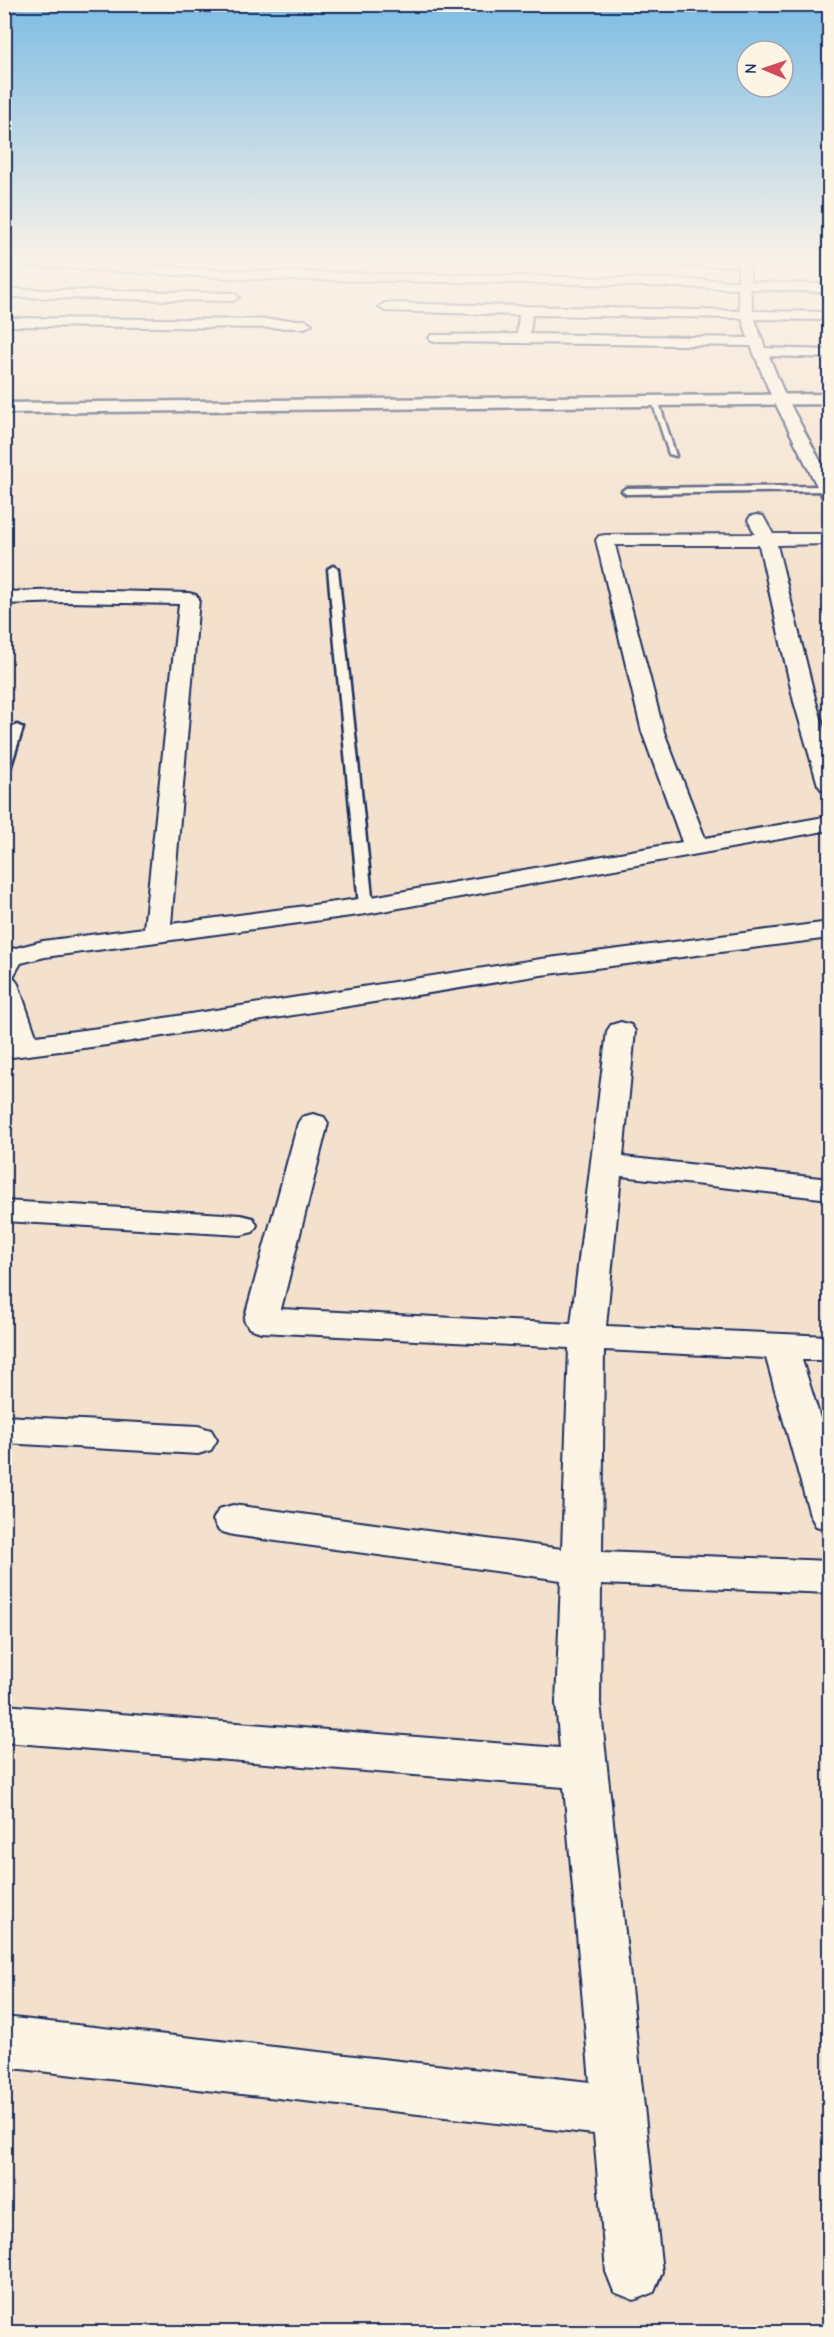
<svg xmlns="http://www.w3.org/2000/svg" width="834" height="2337" viewBox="0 0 834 2337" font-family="'Comic Neue',sans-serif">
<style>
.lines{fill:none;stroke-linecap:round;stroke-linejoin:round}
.lane-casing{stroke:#1b2f5e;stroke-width:5}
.street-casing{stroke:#1b2f5e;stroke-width:4}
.secondary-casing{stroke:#1b2f5e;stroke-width:5}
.lane{fill:#fcf5e5;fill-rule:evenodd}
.street{fill:#fcf5e5;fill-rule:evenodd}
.secondary{fill:#fcf5e5;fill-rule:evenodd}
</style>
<rect width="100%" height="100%" fill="#f4e1cd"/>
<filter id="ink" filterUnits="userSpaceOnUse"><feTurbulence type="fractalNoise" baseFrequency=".0167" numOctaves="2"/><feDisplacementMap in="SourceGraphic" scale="12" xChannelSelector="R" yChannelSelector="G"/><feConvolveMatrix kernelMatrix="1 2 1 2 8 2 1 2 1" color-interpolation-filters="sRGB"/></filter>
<g filter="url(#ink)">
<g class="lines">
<defs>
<path id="lane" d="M651 398 658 400 676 456 669 454Z
M826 486 830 488 829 491 626 494 622 491 626 488Z
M333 566 338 569 373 906 366 910 359 906 328 569Z
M17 725 23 728 10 769 4 772V749L11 728Z"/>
<path id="street" d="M23 262C99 258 175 270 250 271 413 275 575 276 738 281V266H685L679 262H750V282L824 284 830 287 828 291 824 292 750 289 753 311 830 312V320L755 319 765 348 830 350V358L769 356 784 393 830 479V501L822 496 770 393 751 346 436 342 431 341 429 338 431 335 517 334 519 315 385 311 379 307 385 303 740 311 738 289 582 284 248 279 29 266ZM532 315 742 318 748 338 530 334Z
M4 289 233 293 239 297 233 301 4 297Z
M4 318 305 320 312 324 305 328 4 326Z
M757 515 763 516 773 534H830V544L777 545 816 702 830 746V792L822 790 818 785 794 702 759 545H615L664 732 705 838 830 816V830L366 914 45 957 21 963 14 975 7 976 14 978 18 984 36 1036 107 1027 541 959 830 922V938L541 975 107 1045 4 1058V1040H9L4 1027V951L43 941 144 928 179 604 67 602 4 604V592L67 590 189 593 196 595 199 599 171 924 366 898 682 842 642 732 596 540 599 536 605 535 755 534 748 520 751 516Z
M621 1022 631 1025 635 1031 623 1157 830 1179V1199L621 1176 606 1326 830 1336V1360H802L830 1450V1530L816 1526 810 1515 766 1358 604 1350 602 1552 830 1561V1593L601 1584 600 1703 662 2272 654 2292 634 2300 614 2292 606 2272 594 2134 4 2067V2017L590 2082 564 1787 4 1742V1705L560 1748 556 1703 561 1580 233 1535 219 1531 213 1520 219 1509 233 1505 562 1549 569 1348 261 1332 249 1328 244 1320 298 1123 302 1117 313 1114 324 1117 328 1123 281 1309 571 1324 607 1031 611 1025Z
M4 1201 241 1215 253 1218 257 1225 253 1232 241 1235 4 1221Z
M4 1416 198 1426 211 1430 217 1440 211 1450 198 1454 4 1443Z"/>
<path id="secondary" d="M830 394V404L4 413V403Z"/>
</defs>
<use href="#lane" class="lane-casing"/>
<use href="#street" class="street-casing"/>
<use href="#secondary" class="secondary-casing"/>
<use href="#lane" class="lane"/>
<use href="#street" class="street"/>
<use href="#secondary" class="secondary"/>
</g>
</g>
<linearGradient id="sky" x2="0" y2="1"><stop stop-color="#7dbce4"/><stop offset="0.44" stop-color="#faf2e8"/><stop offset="1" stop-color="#faf2e8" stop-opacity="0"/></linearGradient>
<rect width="834" height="589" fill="url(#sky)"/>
<rect width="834" height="2337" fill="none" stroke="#fcf5e5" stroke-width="24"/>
<rect x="12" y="12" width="810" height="2313" fill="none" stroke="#1b2f5e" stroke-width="2" filter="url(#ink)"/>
<g transform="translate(765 69) rotate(272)"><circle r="28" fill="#fcf5e5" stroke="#a2a6af" stroke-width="1.5"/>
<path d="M0-4.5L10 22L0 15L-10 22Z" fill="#d1495b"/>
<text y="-9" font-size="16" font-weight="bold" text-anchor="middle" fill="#1b2f5e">N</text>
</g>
</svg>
